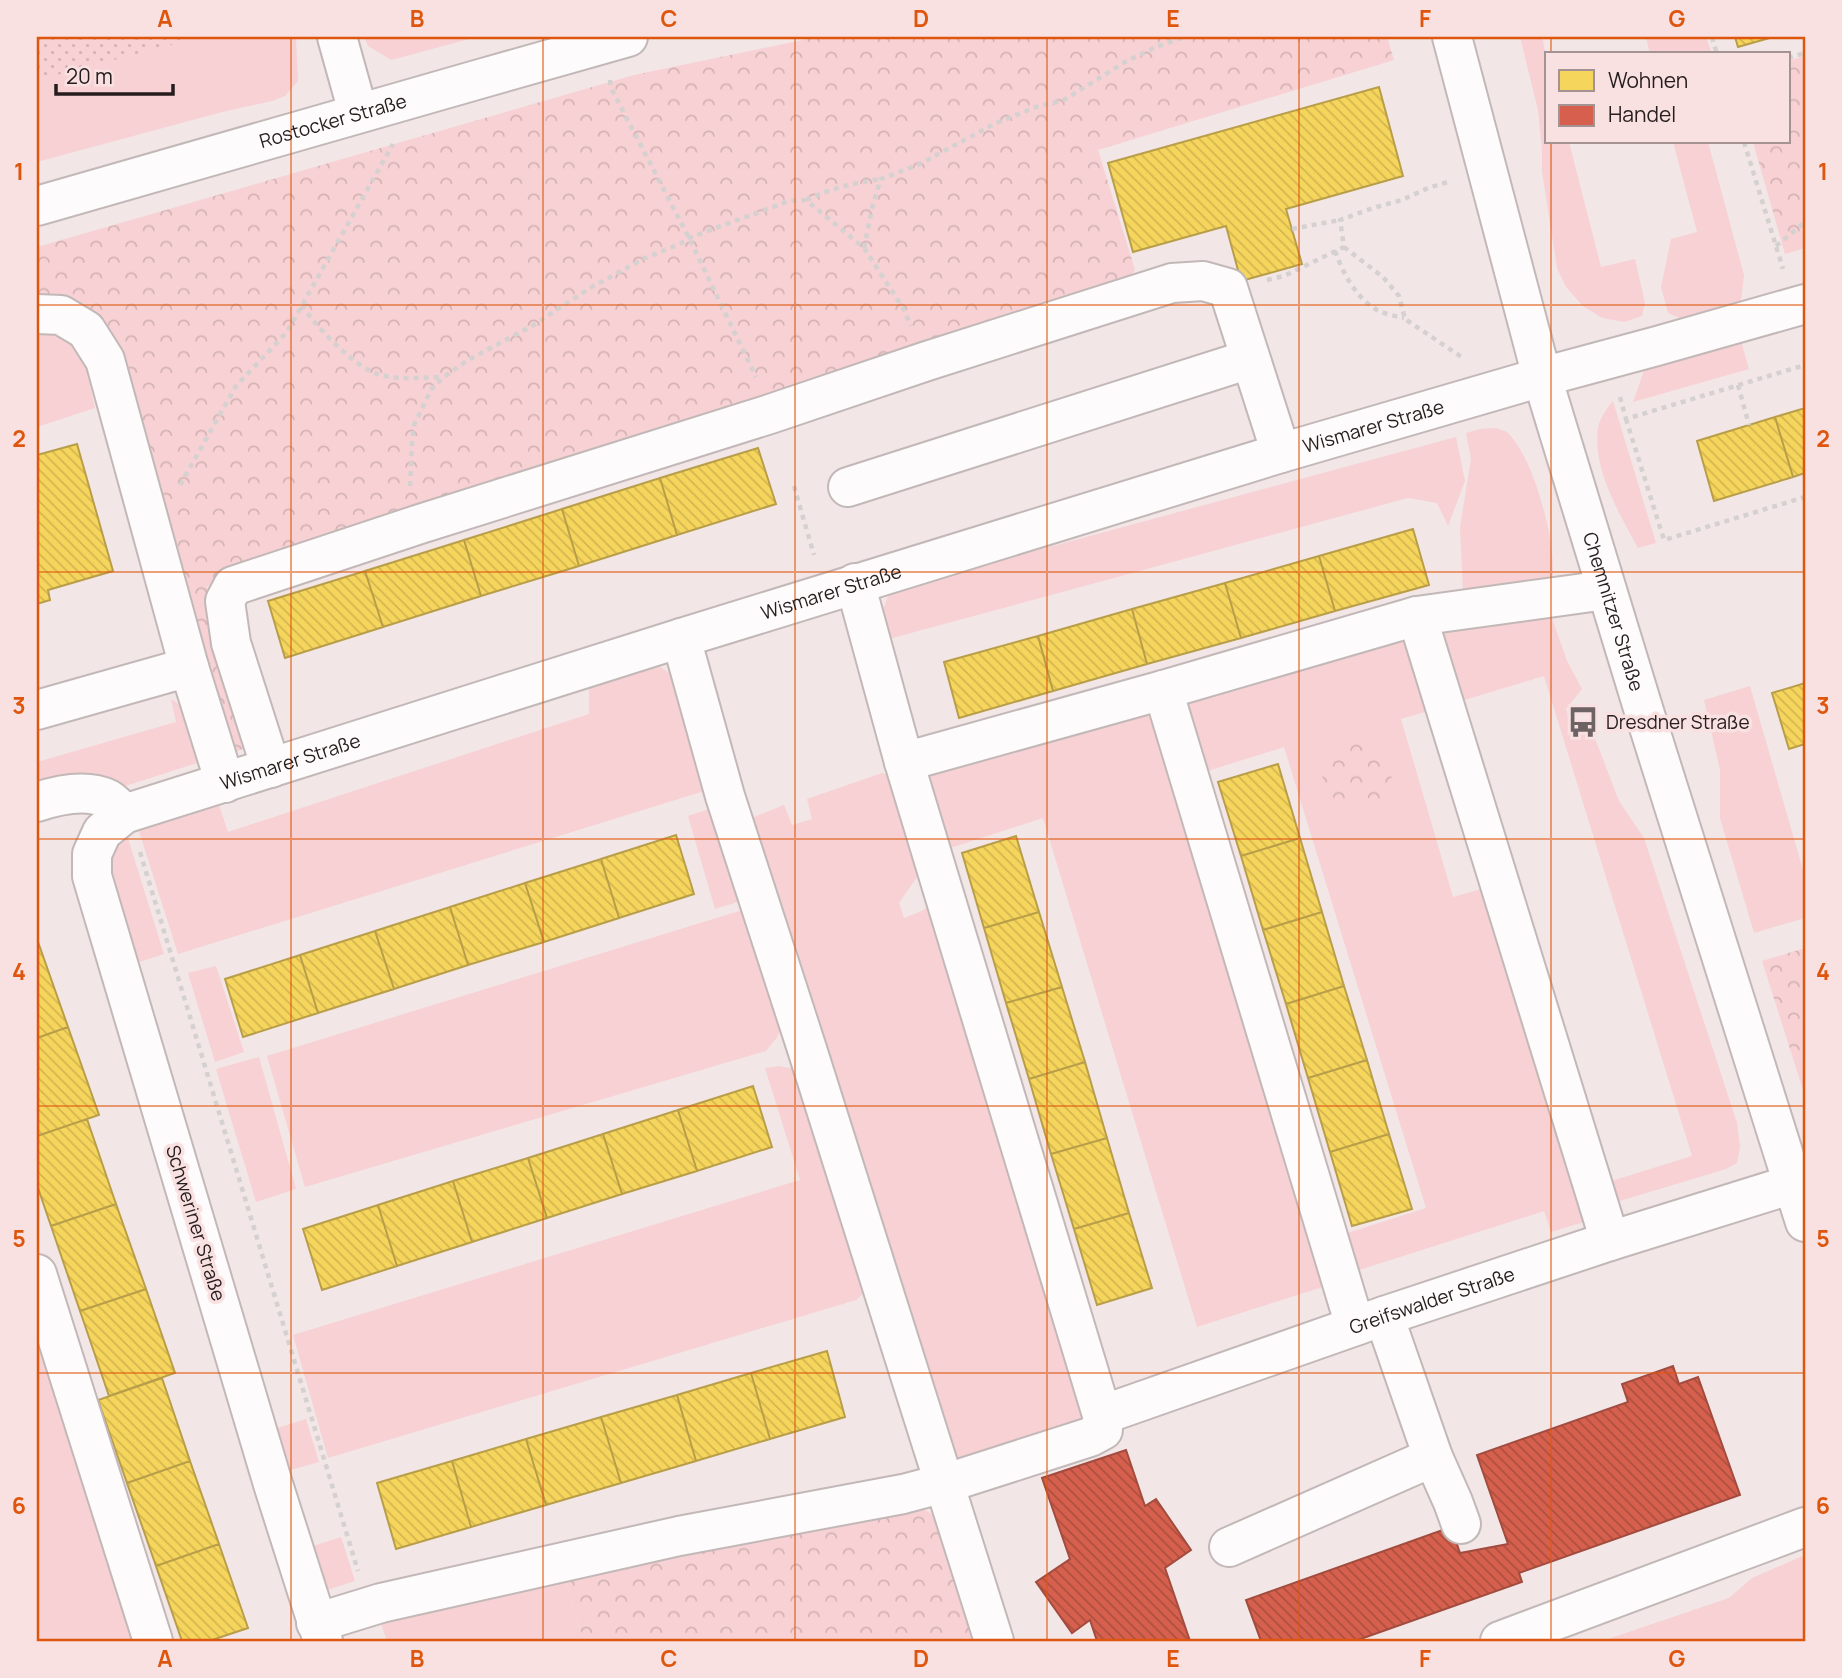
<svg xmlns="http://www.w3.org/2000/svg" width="1842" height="1678" viewBox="0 0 1842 1678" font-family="Manrope,sans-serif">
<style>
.grass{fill:#f7d1d3}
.park{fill:url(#park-crowns)}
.garden{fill:url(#garden-dots)}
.homes{fill:url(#homes-back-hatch);stroke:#b89e49;stroke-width:2}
.shops{fill:url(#shops-back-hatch);stroke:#a14c3f;stroke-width:2}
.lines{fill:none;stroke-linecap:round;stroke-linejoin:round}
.minor-casing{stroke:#c3b8b8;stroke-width:42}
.path{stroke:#d5d1d1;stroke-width:4.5;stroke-dasharray:5 5;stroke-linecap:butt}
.minor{stroke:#fdfbfb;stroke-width:38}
.grid{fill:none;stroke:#de560d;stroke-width:2;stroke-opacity:0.55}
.labels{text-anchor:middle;stroke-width:7;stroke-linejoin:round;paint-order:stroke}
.street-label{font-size:19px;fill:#261d1e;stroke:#f9e0e1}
.poi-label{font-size:19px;fill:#261d1e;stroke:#f9e0e1;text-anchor:start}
.neatline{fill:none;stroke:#de560d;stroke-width:2.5}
.grid-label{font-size:23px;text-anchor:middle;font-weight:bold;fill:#de560d}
</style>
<defs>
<pattern id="park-crowns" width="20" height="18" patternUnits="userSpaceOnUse" patternTransform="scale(1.75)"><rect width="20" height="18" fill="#f7d1d3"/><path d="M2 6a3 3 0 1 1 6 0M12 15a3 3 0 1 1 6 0" fill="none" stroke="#d4b3b5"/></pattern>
<pattern id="garden-dots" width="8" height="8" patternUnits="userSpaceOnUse" patternTransform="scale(1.75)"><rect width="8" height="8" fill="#f7d1d3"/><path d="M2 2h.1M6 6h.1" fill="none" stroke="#d4b3b5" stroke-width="1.8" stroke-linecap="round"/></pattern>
<pattern id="homes-back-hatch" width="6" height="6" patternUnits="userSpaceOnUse" patternTransform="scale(1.75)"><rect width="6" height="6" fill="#f6d55c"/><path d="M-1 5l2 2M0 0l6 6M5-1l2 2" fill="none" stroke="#d3b650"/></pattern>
<pattern id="shops-back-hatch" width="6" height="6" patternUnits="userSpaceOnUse" patternTransform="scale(1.75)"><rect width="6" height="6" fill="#d6604d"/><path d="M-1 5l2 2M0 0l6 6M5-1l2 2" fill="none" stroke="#ad4f3f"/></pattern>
</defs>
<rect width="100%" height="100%" fill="#f3e6e6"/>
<path class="grass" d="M202 37H296L298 81 285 96 272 101 222 112 37 162V80Z
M364 37H477L391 60 368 46Z
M1520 37H1542L1546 55V142H1569L1601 267 1635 259 1645 303 1642 316 1624 322 1602 318 1583 306 1566 287 1557 268 1542 171V149L1538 110Z
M1646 37H1706L1712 54H1650Z
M1673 142H1708L1744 275 1741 301 1682 319 1668 313 1661 287 1671 239 1697 232Z
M37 330 59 334 83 353 95 408 37 427Z
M1741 341 1749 369 1633 402 1645 368Z
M1613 401 1656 543 1638 548C1620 515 1589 463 1599 424 1602 415 1607 408 1613 401Z
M1496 428C1501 430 1507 431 1510 435 1532 459 1549 521 1552 553 1553 564 1553 575 1553 586L1540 584 1567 661 1582 689 1566 709 1573 730 1585 727 1596 741 1619 801 1644 838 1737 1123 1740 1147 1737 1163 1726 1169 1613 1203 1602 1184 1692 1156 1544 676 1454 703 1434 625 1463 591 1460 527 1471 459 1466 433 1480 429Z
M1456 437 1465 481 1448 526 1437 503 1408 498 885 640 880 619 890 590Z
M1399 632 1429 683 1438 708 1401 719 1453 897 1488 887 1590 1220 1551 1232 1544 1211 1353 1272 1341 1235 1426 1208 1284 747 1201 773 1184 695Z
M660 667 673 675 714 788 178 954 138 828 218 802 228 832 589 714V686Z
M1750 686 1805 877V918L1754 933 1720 818V770L1704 700Z
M171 699 186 709 200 762 116 789 37 791V762L176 722Z
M1161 706 1332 1284 1197 1327 1043 818 941 851 926 774Z
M882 773 892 776 928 861 899 903 904 918 922 911 937 898 1097 1421 951 1471 747 833 754 817 784 805 792 825 812 819 807 799Z
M718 806 747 899 715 909 688 816Z
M126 832 164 954 133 964 107 867 114 844Z
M749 908 785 1016 778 1036 766 1051 305 1187 267 1056Z
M216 966 244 1052 215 1062 188 973Z
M259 1057 296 1189 256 1202 216 1069Z
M779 1066 794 1069 865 1292 856 1300 328 1458 293 1335 800 1180 765 1068Z
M37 1342 134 1641H37Z
M306 1419 319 1462 287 1471 274 1429Z
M341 1537 355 1581 324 1591 310 1547Z
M1805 1555V1641H1602L1729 1598 1752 1578Z
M563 1574 584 1641H387L377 1612Z"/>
<path class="park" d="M817 37H1387L1394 60 1098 150 1135 270 1118 293 207 586 250 736 247 747 233 753 118 364 37 303V247L634 75Z
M1805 56V248L1785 254 1753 142H1788V61Z
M1322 772a35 35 0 1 1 70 0a35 35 0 1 1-70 0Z
M1805 948V1096L1762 961Z
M910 1505 929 1512 944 1523 982 1641H584L563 1574Z"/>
<path class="garden" d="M37 37H202L37 80Z"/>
<path class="homes" d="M1735 37H1773L1738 47Z
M1379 87 1403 176 1286 209 1302 264 1241 281 1226 226 1133 252 1108 163Z
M1805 408V473L1793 477 1775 417Z
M1775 417 1793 477 1714 501 1697 441Z
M77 444 113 571 48 590 50 600 37 604V455Z
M758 448 776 504 677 535 660 478Z
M660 478 677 535 579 566 562 509Z
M562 509 579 566 481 596 464 540Z
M1413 529 1429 585 1335 611 1319 556Z
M464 540 481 596 383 627 365 571Z
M1319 556 1335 611 1241 638 1225 583Z
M365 571 383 627 285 658 268 601Z
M1225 583 1241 638 1147 664 1132 609Z
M1132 609 1147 664 1053 691 1038 636Z
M1038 636 1053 691 959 718 944 662Z
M1805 683V744L1789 749 1772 693Z
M1278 764 1300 838 1241 856 1218 782Z
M676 835 694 894 619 918 601 859Z
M1016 836 1039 912 984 928 962 853Z
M1300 838 1322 912 1263 930 1241 856Z
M601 859 619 918 544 942 525 883Z
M525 883 544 942 468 965 450 907Z
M450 907 468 965 394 989 375 931Z
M1039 912 1062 987 1006 1003 984 928Z
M1322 912 1344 986 1286 1004 1263 930Z
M375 931 394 989 318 1013 300 955Z
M37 939 68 1027 37 1038Z
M300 955 318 1013 243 1037 225 979Z
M1344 986 1367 1060 1308 1078 1286 1004Z
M1062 987 1085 1062 1029 1079 1006 1003Z
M68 1027 99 1115 37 1136V1038Z
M1367 1060 1389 1134 1330 1152 1308 1078Z
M1085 1062 1107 1138 1051 1154 1029 1079Z
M753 1086 772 1147 697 1171 678 1110Z
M678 1110 697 1171 622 1194 603 1134Z
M87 1119 116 1204 51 1226 37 1185V1136Z
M603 1134 622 1194 547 1218 528 1158Z
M1389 1134 1412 1209 1352 1226 1330 1152Z
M1107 1138 1129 1213 1074 1229 1051 1154Z
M528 1158 547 1218 472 1242 453 1181Z
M453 1181 472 1242 397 1266 378 1205Z
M116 1204 146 1289 80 1311 51 1226Z
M378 1205 397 1266 322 1290 303 1229Z
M1129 1213 1152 1288 1097 1305 1074 1229Z
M146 1289 175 1373 109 1396 80 1311Z
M827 1351 845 1417 770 1439 751 1373Z
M751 1373 770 1439 696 1461 677 1395Z
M162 1378 190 1461 127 1483 98 1400Z
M677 1395 696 1461 621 1483 601 1417Z
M601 1417 621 1483 546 1505 526 1439Z
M526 1439 546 1505 471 1527 452 1461Z
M190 1461 219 1544 156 1566 127 1483Z
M452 1461 471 1527 396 1549 377 1483Z
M219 1544 248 1628 209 1641H182L156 1566Z"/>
<path class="shops" d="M1673 1366 1679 1384 1698 1377 1740 1495 1519 1573 1522 1582 1355 1641H1261L1246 1600 1451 1527 1460 1553 1508 1544 1477 1455 1628 1402 1622 1384Z
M1126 1450 1145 1506 1156 1499 1191 1550 1165 1568 1190 1641H1097L1090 1620 1072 1633 1036 1582 1070 1559 1042 1478Z"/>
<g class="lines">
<defs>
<g id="minor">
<path d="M337 37 358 112"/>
<path id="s1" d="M1452 37 1542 377 1643 708 1805 1222"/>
<path id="s2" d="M37 206C234 148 431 93 628 37"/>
<path d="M37 314 61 315 86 330 105 360 189 667 225 783"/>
<path d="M848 487 1250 359"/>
<path d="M855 583 904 762 1102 1415"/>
<path d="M1417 616 1610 1241"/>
<path d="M681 638 725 796 807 1049 994 1641"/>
<path d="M1163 690 1355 1326"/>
<path d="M37 710 189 667"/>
<path d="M904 762 1163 690 1417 616 1606 590"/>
<path d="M271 768 231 643 225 601 233 586 420 524 770 414 927 361 1172 283 1203 281 1228 288 1281 453"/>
<path d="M37 802C58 795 87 789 108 799 114 802 119 809 124 814"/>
<path d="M37 1274 153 1641"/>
<path d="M1384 1316 1433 1457 1453 1502 1461 1524"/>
<path d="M1229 1547 1433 1457"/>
<path id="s3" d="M316 1623 381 1603 679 1536 903 1494 956 1480 1090 1437 1103 1430 1102 1415 1384 1316 1610 1241 1793 1184"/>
<path id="s4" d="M323 1641 273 1484 92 876V854L102 832 124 814 681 638 1281 453 1542 377 1657 346 1805 304"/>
<path d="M1500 1641 1805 1527"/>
</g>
</defs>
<use href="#minor" class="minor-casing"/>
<path class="path" d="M1712 37 1717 54
M1788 58 1805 53
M610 80 611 88 689 238 756 377
M1744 142 1783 269
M806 200C832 188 853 183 881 179
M1292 229 1340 220
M1776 246 1805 222
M1344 247 1383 277 1399 296 1405 319 1463 358
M864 248 873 204 881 179 920 164 994 124 1036 107 1064 100 1125 62 1156 47 1184 37
M1335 251C1343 273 1356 298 1377 310 1385 314 1395 316 1404 318
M1267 280 1284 276 1344 247 1340 220 1373 208 1402 200 1428 188 1451 181
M302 305C315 326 354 367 378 374 399 381 422 377 444 377
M1738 385 1749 425
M1620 397 1626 419 1805 365
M1626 419 1664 540 1805 497
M180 485 236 386 287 332 393 144
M410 486 412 444 414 425 432 388 444 377 468 360 532 326 590 288 645 258 680 244 689 238 789 201 806 200 864 248 903 308 911 326
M794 486 814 555
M140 852 358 1571"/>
<use href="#minor" class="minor"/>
</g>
<path class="grid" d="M291 37V1641M543 37V1641M795 37V1641M1047 37V1641M1299 37V1641M1551 37V54M1551 142V1641M37 305H1805M37 572H1805M37 839H1805M37 1106H1805M37 1373H1805"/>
<defs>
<symbol id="bus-bare" viewBox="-9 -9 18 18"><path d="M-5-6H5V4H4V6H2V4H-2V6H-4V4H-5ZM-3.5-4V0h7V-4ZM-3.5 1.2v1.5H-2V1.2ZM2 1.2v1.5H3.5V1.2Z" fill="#6e6364" stroke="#f9e0e1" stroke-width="2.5" paint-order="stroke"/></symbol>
</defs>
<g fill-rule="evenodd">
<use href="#bus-bare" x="1561" y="700" width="44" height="44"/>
</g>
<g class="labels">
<g class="street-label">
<text dy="7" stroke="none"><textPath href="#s2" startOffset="308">Rostocker Straße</textPath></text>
<text dy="7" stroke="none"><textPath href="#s4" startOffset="2182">Wismarer Straße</textPath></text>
<text dy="7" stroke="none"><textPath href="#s4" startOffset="1615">Wismarer Straße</textPath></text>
<text dy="7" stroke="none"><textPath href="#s1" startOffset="597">Chemnitzer Straße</textPath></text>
<text dy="7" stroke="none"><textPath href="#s4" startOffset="1048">Wismarer Straße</textPath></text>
<text transform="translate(196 1223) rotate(73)" y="7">Schweriner Straße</text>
<text dy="7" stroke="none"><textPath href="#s3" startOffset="1176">Greifswalder Straße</textPath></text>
</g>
<g class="poi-label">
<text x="1606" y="729">Dresdner Straße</text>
</g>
</g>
<rect width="1842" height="1678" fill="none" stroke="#f9e0e1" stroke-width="77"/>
<rect x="1545" y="52" width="245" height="91" fill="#f9e0e1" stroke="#a59293" stroke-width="2"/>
<rect x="1559" y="70" width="35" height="21" fill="#f6d55c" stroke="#a59293" stroke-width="2"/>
<text x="1608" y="88" font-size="21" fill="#261d1e">Wohnen</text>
<rect x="1559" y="105" width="35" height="21" fill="#d6604d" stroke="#a59293" stroke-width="2"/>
<text x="1608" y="122" font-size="21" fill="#261d1e">Handel</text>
<path d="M56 84v10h117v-10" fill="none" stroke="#261d1e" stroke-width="3.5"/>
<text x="66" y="84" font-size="21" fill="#261d1e" stroke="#f9e0e1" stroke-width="5" paint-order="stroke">20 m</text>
<rect x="38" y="38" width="1766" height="1602" class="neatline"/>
<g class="grid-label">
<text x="165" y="27">A</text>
<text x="417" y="27">B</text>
<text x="669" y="27">C</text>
<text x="921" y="27">D</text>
<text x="1173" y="27">E</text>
<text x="1425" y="27">F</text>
<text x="1677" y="27">G</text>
<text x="19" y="180">1</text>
<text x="1823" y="180">1</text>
<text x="19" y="447">2</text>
<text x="1823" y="447">2</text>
<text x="19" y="714">3</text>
<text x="1823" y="714">3</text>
<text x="19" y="980">4</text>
<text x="1823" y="980">4</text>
<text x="19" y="1247">5</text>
<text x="1823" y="1247">5</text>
<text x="19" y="1514">6</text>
<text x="1823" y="1514">6</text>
<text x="165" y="1667">A</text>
<text x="417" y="1667">B</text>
<text x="669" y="1667">C</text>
<text x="921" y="1667">D</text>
<text x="1173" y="1667">E</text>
<text x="1425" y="1667">F</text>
<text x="1677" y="1667">G</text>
</g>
</svg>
